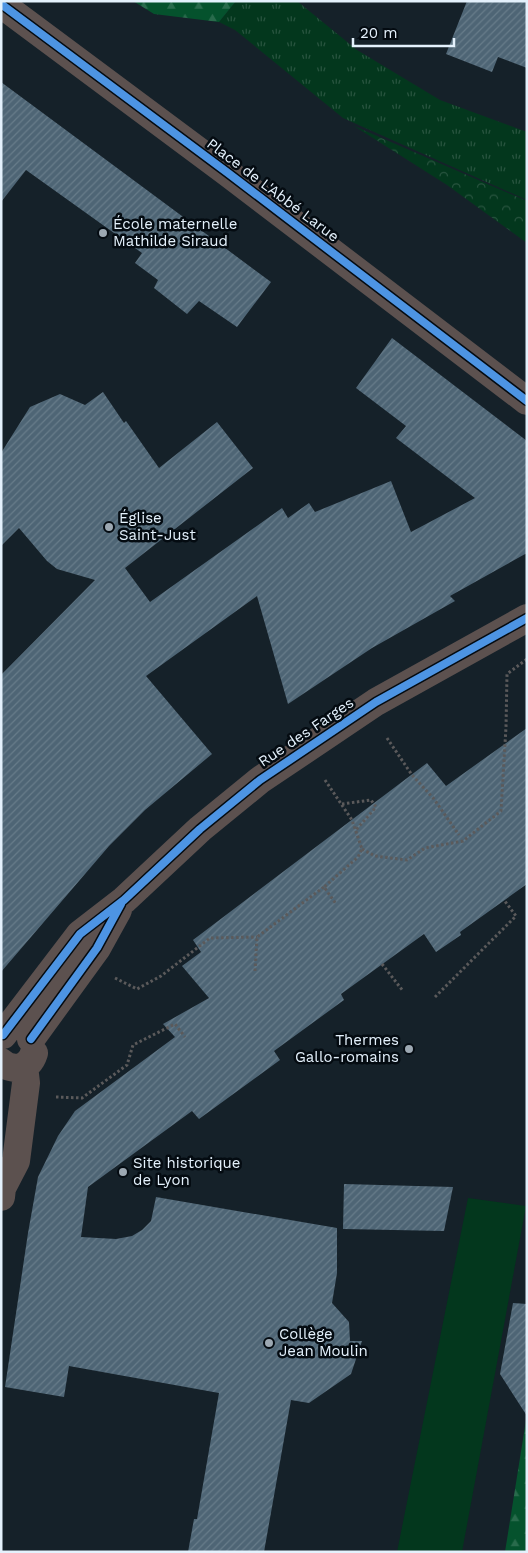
<svg xmlns="http://www.w3.org/2000/svg" width="528" height="1553" viewBox="0 0 528 1553" font-family="'Work Sans',sans-serif">
<style>
.grass{fill:url(#grass-tufts)}
.forest{fill:url(#forest-firs)}
.park{fill:url(#park-crowns)}
.pitch{fill:#03371d}
.building{fill:url(#building-hatch)}
.lines{fill:none;stroke-linecap:round;stroke-linejoin:round}
.path{stroke:#5b5a5b;stroke-width:3;stroke-dasharray:2.5 2.5;stroke-linecap:butt}
.minor{stroke:#5c514f;stroke-width:28}
.cycleway-casing{stroke:#040b11;stroke-width:11}
.cycleway{stroke:#4d94e3;stroke-width:8}
.poi-dot{fill:#9ca8b2;stroke:#040b11;stroke-width:2}
.labels{text-anchor:middle;stroke-width:5;stroke-linejoin:round;paint-order:stroke}
.street-label{font-size:15px;fill:#e4f1fc;stroke:#040b11}
.poi-label{font-size:15px;fill:#e4f1fc;stroke:#040b11;text-anchor:start}
</style>
<defs>
<pattern id="grass-tufts" width="24" height="20" patternUnits="userSpaceOnUse" patternTransform="scale(1.25)"><rect width="24" height="20" fill="#03371d"/><path d="M3 7l-1-3M5 7V3M7 7l1-3M15 17l-1-3M17 17v-4M19 17l1-3" fill="none" stroke="#28543f"/></pattern>
<pattern id="forest-firs" width="22" height="20" patternUnits="userSpaceOnUse" patternTransform="scale(1.25)"><rect width="22" height="20" fill="#05522d"/><path d="M5 1l3.5 6h-7zM16 11l3.5 6h-7z" fill="#296b4c"/></pattern>
<pattern id="park-crowns" width="20" height="18" patternUnits="userSpaceOnUse" patternTransform="scale(1.25)"><rect width="20" height="18" fill="#03371d"/><path d="M2 6a3 3 0 1 1 6 0M12 15a3 3 0 1 1 6 0" fill="none" stroke="#28543f"/></pattern>
<pattern id="building-hatch" width="6" height="6" patternUnits="userSpaceOnUse" patternTransform="scale(1.25)"><rect width="6" height="6" fill="#4e6575"/><path d="M-1 1l2-2M0 6l6-6M5 7l2-2" fill="none" stroke="#677c8a"/></pattern>
</defs>
<rect width="100%" height="100%" fill="#152129"/>
<path class="grass" d="M236 1H297L357 50 440 100 527 132V200L343 118 235 30 219 22Z"/>
<path class="forest" d="M133 1H236L219 22 154 14Z
M527 1414V1552H505Z"/>
<path class="park" d="M354 126 527 201V243L447 185Z"/>
<path class="pitch" d="M468 1198 526 1206 462 1552H397Z"/>
<path class="building" d="M467 1H527V68L498 57 492 72 446 54Z
M1 82 271 282 237 327 199 301 187 314 154 288 158 280 135 263 142 253 26 170 1 202Z
M392 338 527 441V553L450 596 455 601 372 648 288 704 257 596 146 676 212 754 145 810 109 846 1 972V675L95 580 57 569 47 561 19 528 1 546V453L30 407 60 394 85 405 103 392 124 423 126 421 159 468 217 422 253 468 125 568 150 602 282 508 288 518 309 503 315 512 391 481 411 532 475 498 396 438 406 426 356 388Z
M527 728V884L460 932 461 935 436 952 424 934 341 994 344 1000 274 1051 280 1060 199 1119 192 1111 88 1187 81 1237 116 1239 132 1236 142 1230 151 1221 156 1197 337 1228V1273L332 1303 349 1322 350 1341H362L351 1374 309 1403 291 1400 264 1552H188L194 1519H197L219 1393 69 1366 64 1397 5 1387 28 1233 38 1177 58 1136 75 1111 175 1037 163 1024 209 998 182 966 201 952 193 940 427 763 446 786Z
M344 1184 453 1187 444 1231 343 1229Z
M513 1303 527 1304V1416L500 1374Z"/>
<g class="lines">
<path class="path" d="M387 738 412 775 434 799 459 835
M325 780 352 820 362 849 358 857 324 887 336 904
M342 804 371 800 376 807 356 830
M362 849 375 856 407 860 425 848 463 841 501 811 506 727 507 674 527 659
M382 964 403 991
M255 971 257 937 324 887
M115 978 137 989 161 976 210 938 257 937
M435 997 516 916 504 900
M56 1097 82 1098 127 1065 133 1045 175 1024 185 1037"/>
<path class="minor" d="M1 4 228 173 527 401
M3 1035 80 934 124 900 200 829 260 780 376 702 527 618
M31 1039 97 948 118 910
M1 1062C13 1072 29 1069 34 1053
M1 1197 2 1188 16 1161 26 1083 24 1066"/>
<defs>
<path id="cycleway" d="M1 4 228 173 527 401
M3 1035 80 934 124 900 200 829 260 780 376 702 527 618
M31 1039 97 948 121 904"/>
</defs>
<use href="#cycleway" class="cycleway-casing"/>
<use href="#cycleway" class="cycleway"/>
</g>
<g class="poi-dot">
<circle cx="103" cy="233" r="5"/>
<circle cx="109" cy="527" r="5"/>
<circle cx="409" cy="1049" r="5"/>
<circle cx="123" cy="1172" r="5"/>
<circle cx="269" cy="1343" r="5"/>
</g>
<g class="labels">
<g class="street-label">
<text transform="translate(273 190) rotate(37)" y="5">Place de L'Abbé Larue</text>
<text transform="translate(306 732) rotate(-34)" y="5">Rue des Farges</text>
</g>
<g class="poi-label">
<text x="113" y="229">École maternelle<tspan x="113" dy="17">Mathilde Siraud</tspan></text>
<text x="119" y="523">Église<tspan x="119" dy="17">Saint-Just</tspan></text>
<text x="399" y="1045" text-anchor="end">Thermes<tspan x="399" dy="17">Gallo-romains</tspan></text>
<text x="133" y="1168">Site historique<tspan x="133" dy="17">de Lyon</tspan></text>
<text x="279" y="1339">Collège<tspan x="279" dy="17">Jean Moulin</tspan></text>
</g>
</g>
<rect width="528" height="1553" fill="none" stroke="#e4f1fc" stroke-width="5"/>
<path d="M353 38v8h101v-8" fill="none" stroke="#e4f1fc" stroke-width="2.5"/>
<text x="360" y="38" font-size="15" fill="#e4f1fc" stroke="#040b11" stroke-width="4" paint-order="stroke">20 m</text>
</svg>
